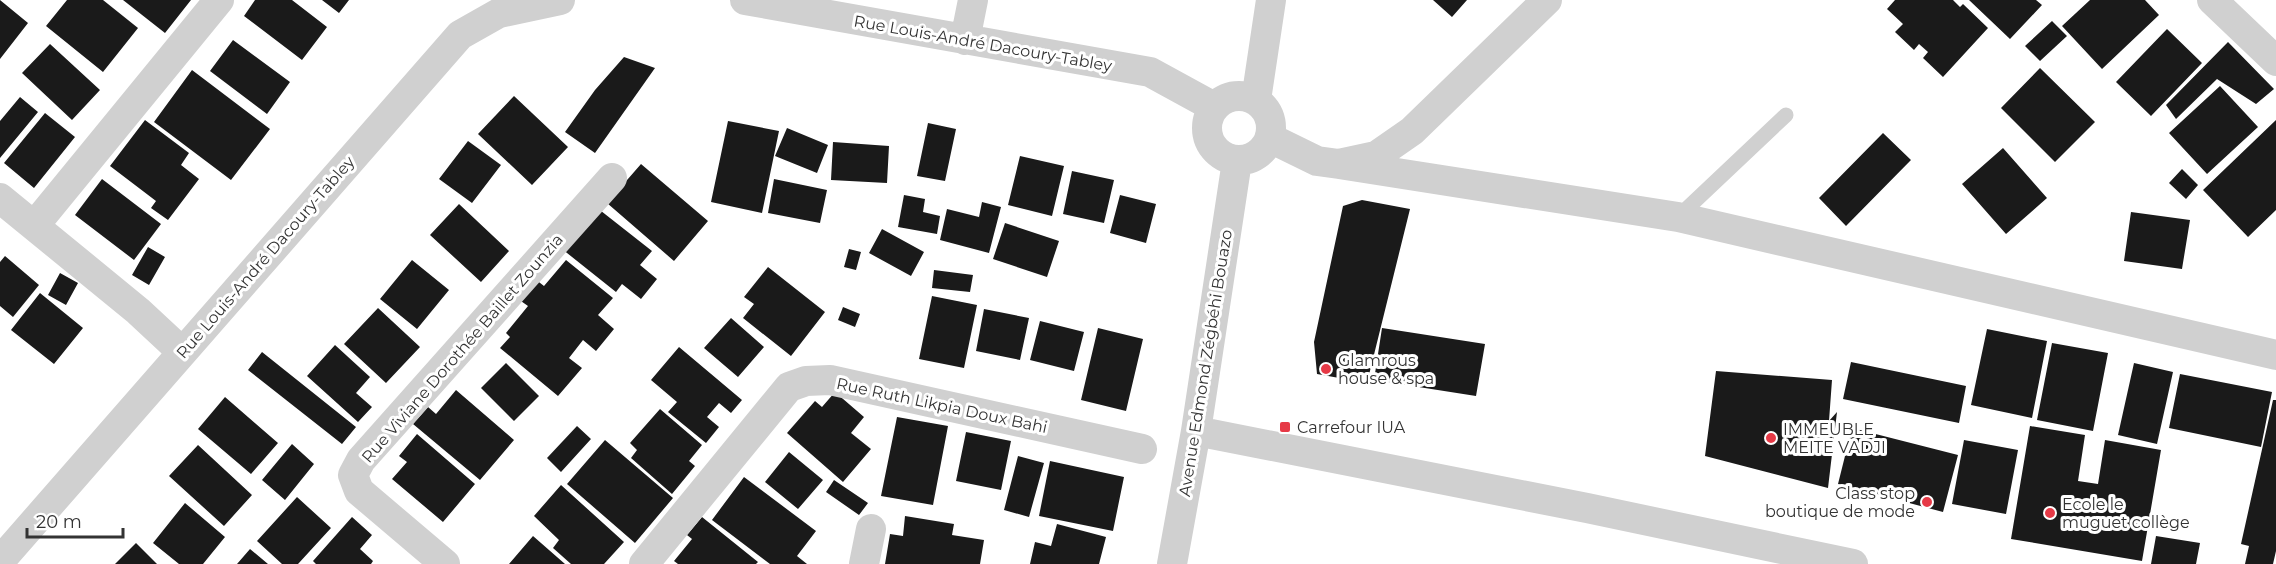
<svg xmlns="http://www.w3.org/2000/svg" width="2276" height="564" viewBox="0 0 2276 564" font-family="Montserrat,sans-serif">
<style>
.building{fill:#1a1a1a}
.lines{fill:none;stroke-linecap:round;stroke-linejoin:round}
.service{stroke:#d0d0d0;stroke-width:15}
.minor{stroke:#d0d0d0;stroke-width:30}
.poi-dot{fill:#e63946;stroke:#fff;stroke-width:2}
.labels{text-anchor:middle;stroke-width:6;stroke-linejoin:round;paint-order:stroke}
.street-label{font-size:16px;fill:#333;stroke:#fff}
.poi-label{font-size:16px;fill:#333;stroke:#fff;text-anchor:start}
</style>
<rect width="100%" height="100%" fill="#fff"/>
<path class="building" d="M0 0 28 23 0 59Z
M67 0H103L138 28 103 72 46 26Z
M123 0H191L165 33Z
M255 0H292L327 27 302 60 244 16Z
M322 0H349L339 13Z
M1433 0H1467L1452 17Z
M1895 0H1953L1960 7 1963 4 1988 28 1943 77 1923 58 1928 52 1919 44 1914 50 1895 32 1903 24 1887 9Z
M1969 0H2036L2042 5 2010 39Z
M2090 0H2145L2159 15 2102 69 2062 26Z
M2052 21 2067 36 2040 61 2025 46Z
M2167 29 2202 63 2151 116 2116 82Z
M233 40 290 82 267 114 210 71Z
M2228 42 2274 89 2256 104 2217 79 2176 119 2166 105Z
M50 44 100 90 72 120 22 73Z
M624 57 655 68 595 153 565 132 595 90Z
M2040 68 2095 122 2055 162 2001 108Z
M192 70 270 129 231 180 154 122Z
M2220 86 2258 127 2207 174 2169 133Z
M514 96 568 147 532 185 478 134Z
M20 97 38 112 0 158V121Z
M45 113 75 137 34 188 4 163Z
M145 120 189 153 181 165 199 179 168 220 151 208 156 201 110 166Z
M2276 120V210L2248 237 2203 190Z
M728 121 779 131 762 213 711 202Z
M928 123 956 129 945 181 917 176Z
M787 128 828 145 817 173 775 156Z
M1883 133 1911 160 1846 226 1819 198Z
M468 141 501 165 472 203 439 179Z
M833 142 889 146 887 183 831 180Z
M2003 148 2047 198 2006 234 1962 184Z
M1020 156 1064 166 1052 216 1008 205Z
M641 164 708 221 674 261 607 203Z
M2182 169 2198 185 2186 199 2169 183Z
M1072 171 1114 180 1104 223 1063 214Z
M102 179 161 224 134 260 75 215Z
M774 179 827 190 820 223 768 213Z
M904 195 925 199 923 212 940 216 937 234 898 227Z
M1120 195 1156 204 1146 243 1110 233Z
M1362 200 1410 209 1367 383 1317 374 1314 342 1343 206Z
M982 202 1001 207 989 253 940 240 947 209 979 217Z
M459 204 509 251 481 282 430 235Z
M596 207 652 251 640 265 657 279 641 299 622 284 616 292 562 249Z
M2131 212 2190 220 2182 269 2124 261Z
M1005 223 1059 241 1047 277 993 259Z
M882 229 924 252 911 276 869 253Z
M148 247 165 257 149 285 132 275Z
M849 249 861 252 856 270 844 267Z
M5 256 39 285 13 317 0 306V262Z
M412 260 449 290 417 329 380 299Z
M566 260 613 298 598 315 614 329 596 351 583 340 569 358 582 368 558 396 500 348 510 337 506 333 528 306 518 299 535 279 544 286Z
M768 267 825 312 791 356 743 318 754 304 744 297Z
M934 270 973 275 970 292 932 288Z
M60 273 78 283 66 305 48 295Z
M40 293 83 328 54 364 11 330Z
M932 296 977 305 964 368 919 359Z
M843 307 860 314 855 327 838 320Z
M378 308 420 347 386 383 344 344Z
M984 309 1029 318 1020 360 976 351Z
M731 318 764 347 738 377 704 348Z
M1040 321 1084 332 1074 371 1030 360Z
M1098 328 1143 339 1126 411 1081 400Z
M1382 328 1485 344 1476 396 1374 380Z
M1987 329 2047 341 2032 418 1971 405Z
M2052 343 2108 353 2093 431 2037 420Z
M335 345 370 377 356 393 372 407 358 422 307 376Z
M679 347 742 400 731 413 719 403 707 417 719 427 706 443 668 412 677 402 651 380Z
M262 352 356 427 342 444 248 370Z
M1851 362 1966 386 1959 423 1843 399Z
M506 363 539 396 514 421 481 388Z
M2134 363 2173 372 2157 444 2118 435Z
M1716 371 1832 380 1829 421 1837 412 1828 488 1705 456Z
M2180 374 2272 392 2261 447 2169 428Z
M456 390 514 440 480 480 413 424 428 407 436 414Z
M835 392 864 417 851 433 871 449 843 482 787 433 815 401 822 407Z
M225 397 278 443 251 474 198 429Z
M2273 400H2276V551L2273 564H2245L2249 546 2241 544Z
M660 409 702 445 689 461 695 466 672 494 631 458 637 450 630 443Z
M897 417 948 426 933 505 881 496Z
M577 426 591 439 561 472 547 458Z
M2030 426 2085 435 2078 481 2098 484 2105 440 2161 450 2142 561 2011 539Z
M1852 428 1958 455 1943 512 1838 484Z
M966 432 1011 441 1001 490 956 481Z
M417 434 475 484 443 522 392 479 407 462 399 456Z
M605 440 673 498 635 543 567 484Z
M1964 440 2018 450 2006 514 1952 504Z
M292 444 314 464 285 500 262 480Z
M198 445 252 495 224 526 169 476Z
M789 452 823 480 798 509 765 482Z
M1018 456 1044 463 1029 517 1004 510Z
M1050 461 1124 477 1113 531 1039 516Z
M744 477 816 531 797 556 807 564H770L712 520Z
M834 480 868 503 859 515 826 492Z
M561 485 624 542 604 564H571L553 548 559 540 534 516Z
M297 497 331 528 298 564H282L257 541Z
M185 503 225 537 203 564H179L153 543Z
M905 516 954 524 952 535 984 540 980 564H885L890 534 903 536Z
M352 517 372 535 360 549 373 561 371 564H316L313 561Z
M702 517 758 562 756 564H678L674 561 692 539 687 535Z
M1057 524 1106 537 1099 564H1030L1035 542 1051 546Z
M533 536 565 564H509Z
M2156 536 2200 543 2196 564H2151Z
M136 543 157 564H115Z
M250 549 268 564H237Z"/>
<g class="lines">
<path class="service" d="M1678 217 1786 115"/>
<path class="minor" d="M745 0 1150 72 1214 107
M2212 0 2276 61
M965 40 973 0
M1207 128a32 32 0 1 1 64 0a32 32 0 1 1-64 0Z
M1256 100 1271 0
M1270 138 1317 161 1339 164 1376 156 1412 131 1547 0
M1339 164 1678 217 2276 355
M0 198 138 311 181 351
M34 226 219 0
M1196 431 1587 508 1853 564
M0 561 460 35 499 13 560 0
M445 564 359 491 353 475 361 460 612 178
M644 564 789 387 806 381 830 380 1142 449
M864 564 871 529
M1172 564 1196 431 1237 161"/>
</g>
<g class="poi-dot">
<circle cx="1326" cy="369" r="6"/>
<rect x="1279" y="421" width="12" height="12" rx="3"/>
<circle cx="1771" cy="438" r="6"/>
<circle cx="1927" cy="502" r="6"/>
<circle cx="2050" cy="513" r="6"/>
</g>
<g class="labels">
<g class="street-label">
<text transform="translate(983 43) rotate(10)" y="6">Rue Louis-André Dacoury-Tabley</text>
<text transform="translate(265 257) rotate(-49)" y="6">Rue Louis-André Dacoury-Tabley</text>
<text transform="translate(462 348) rotate(-49)" y="6">Rue Viviane Dorothée Baillet Zounzia</text>
<text transform="translate(1205 363) rotate(-81)" y="6">Avenue Edmond Zégbéhi Bouazo</text>
<text transform="translate(942 405) rotate(12)" y="6">Rue Ruth Likpia Doux Bahi</text>
</g>
<g class="poi-label">
<text x="1338" y="366">Glamrous<tspan x="1338" dy="18">house &amp; spa</tspan></text>
<text x="1297" y="433">Carrefour IUA</text>
<text x="1783" y="435">IMMEUBLE<tspan x="1783" dy="18">MEITE VADJI</tspan></text>
<text x="1915" y="499" text-anchor="end">Class stop<tspan x="1915" dy="18">boutique de mode</tspan></text>
<text x="2062" y="510">Ecole le<tspan x="2062" dy="18">muguet collège</tspan></text>
</g>
</g>
<path d="M27 528v9h96v-9" fill="none" stroke="#333333" stroke-width="3"/>
<text x="36" y="528" font-size="18" fill="#333333" stroke="#ffffff" stroke-width="4.5" paint-order="stroke">20 m</text>
</svg>
